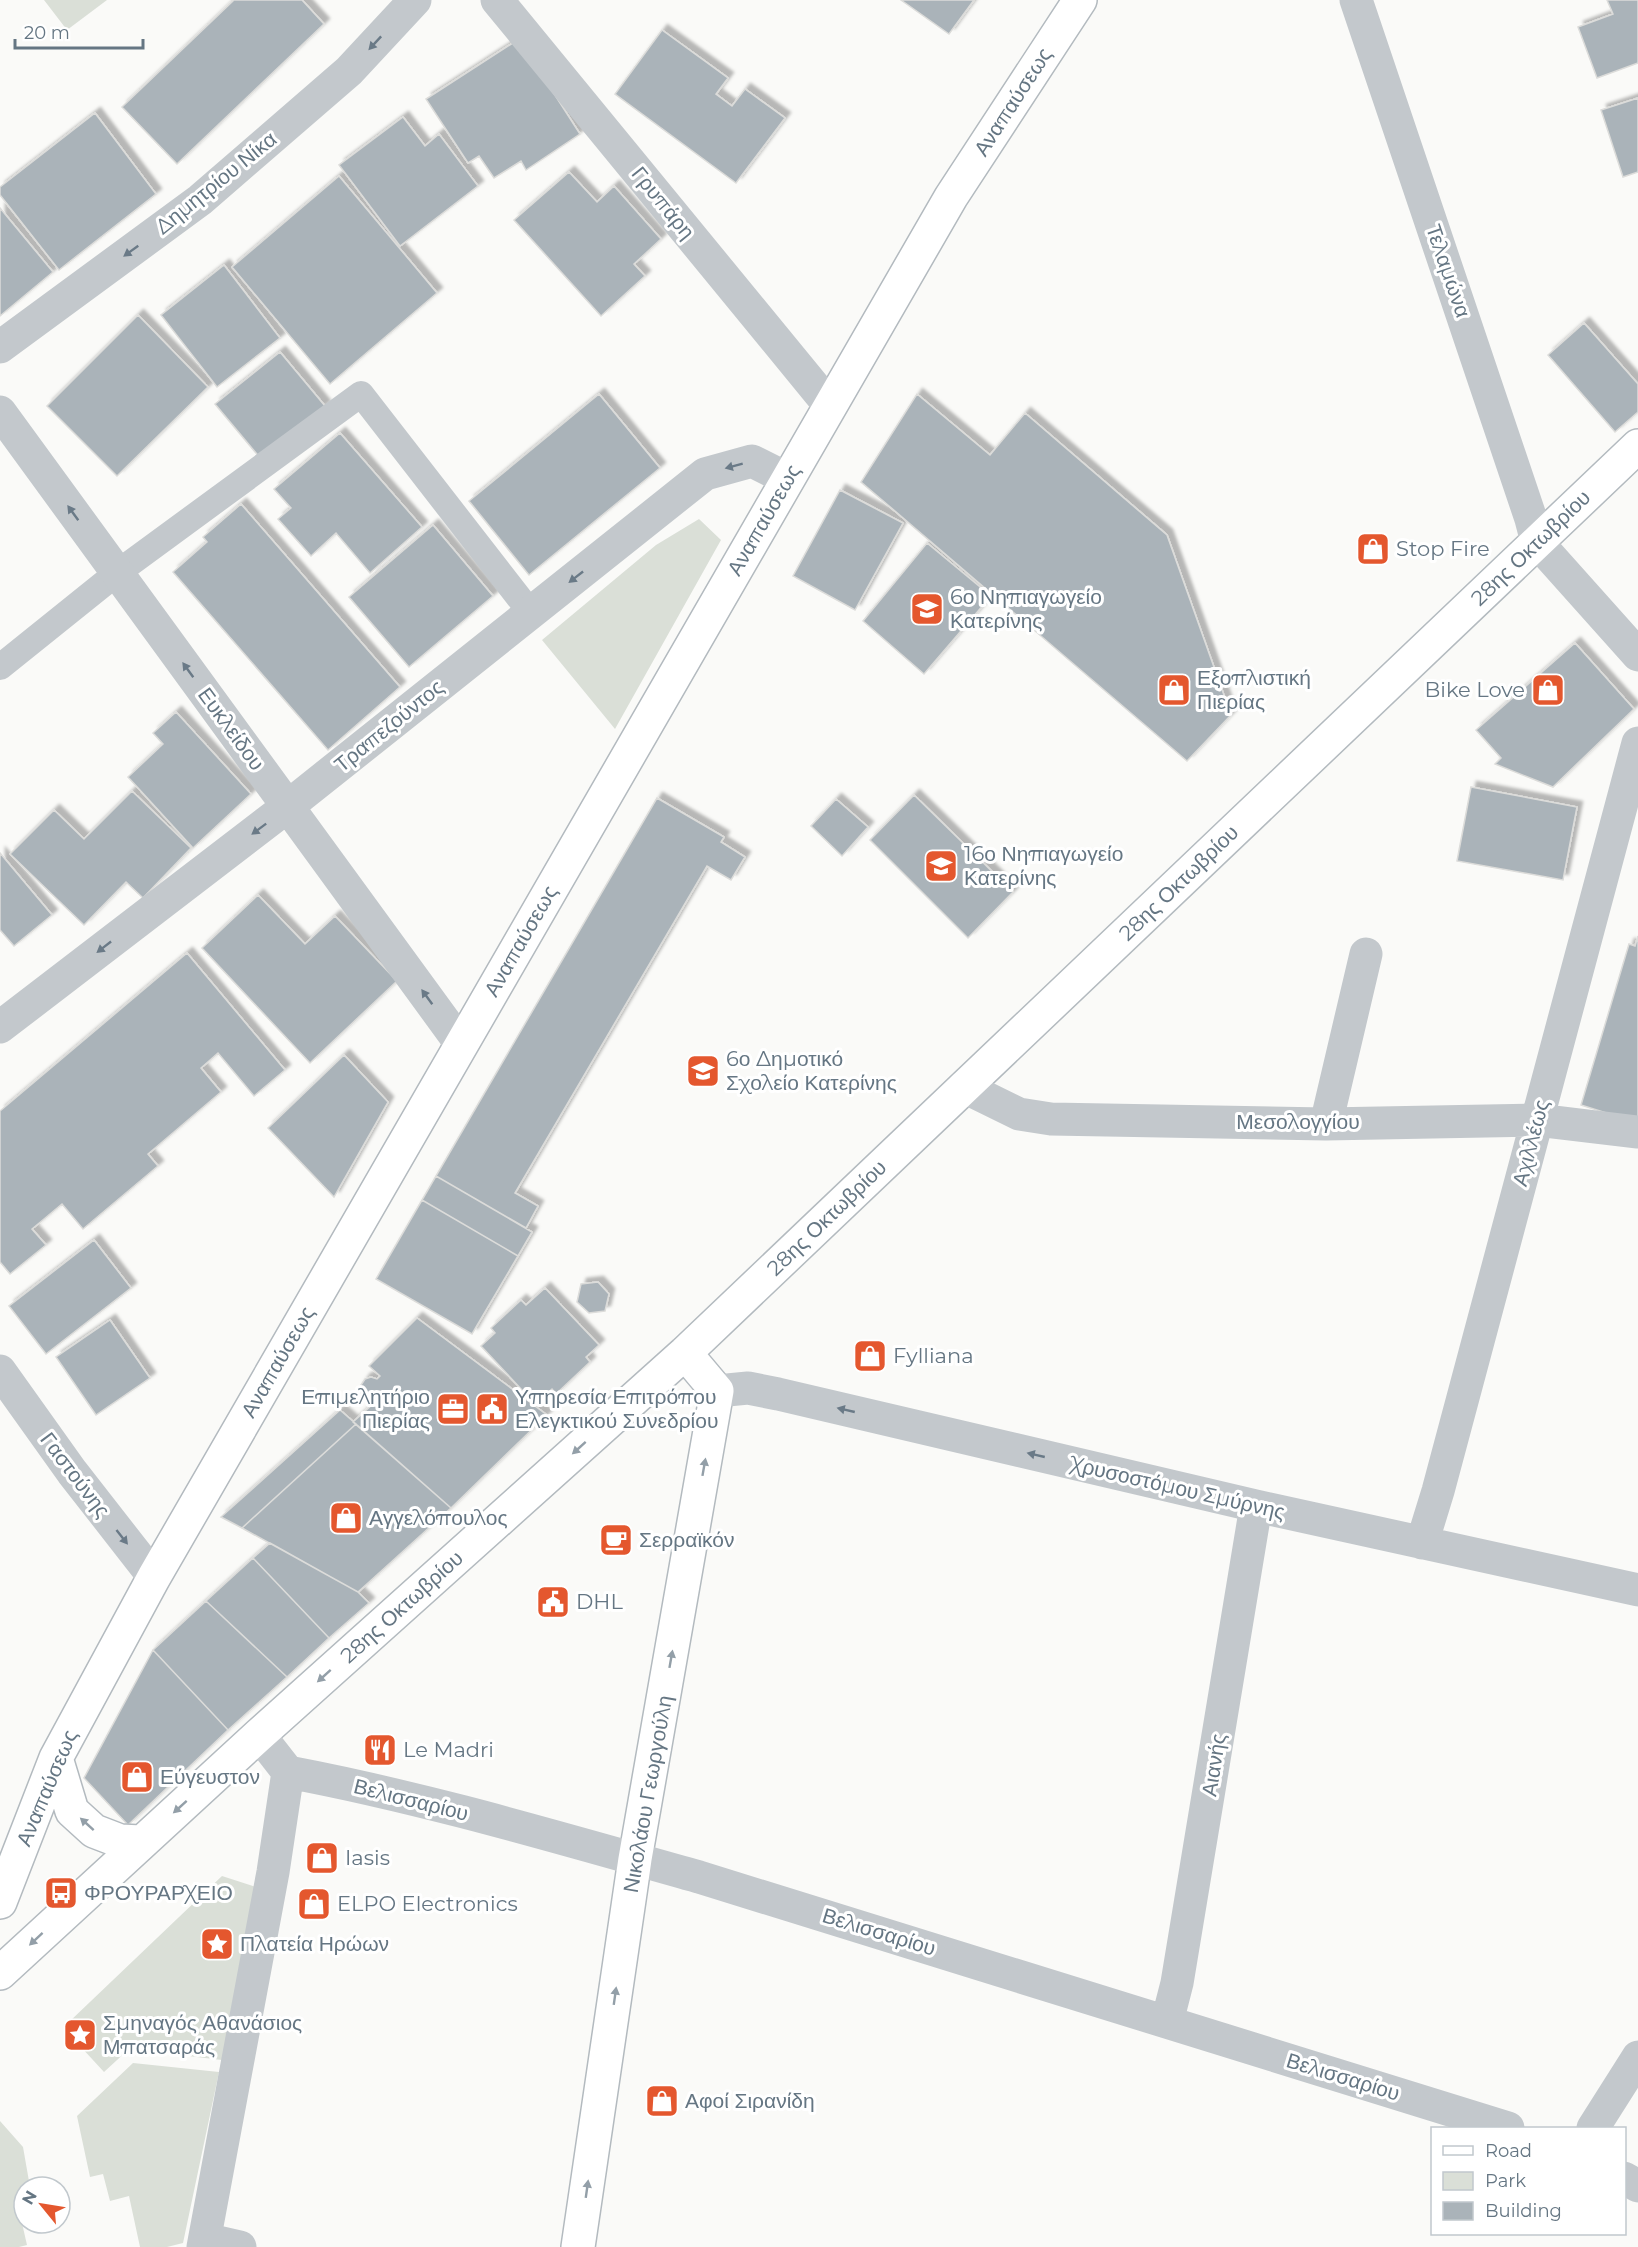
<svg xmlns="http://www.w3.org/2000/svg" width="1638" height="2247" viewBox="0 0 1638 2247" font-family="Montserrat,sans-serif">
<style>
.green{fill:#dadfd7}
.building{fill:#aab3b9;stroke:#dcdcda;stroke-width:1.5;filter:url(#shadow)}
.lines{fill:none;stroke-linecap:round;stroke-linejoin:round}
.secondary-casing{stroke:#b3babf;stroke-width:36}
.lane{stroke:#c3c8cc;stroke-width:26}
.street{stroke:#c3c8cc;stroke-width:33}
.secondary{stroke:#fff;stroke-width:33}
.oneway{fill:#6a7a87}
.oneway2{fill:#939fa8}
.labels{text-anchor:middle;stroke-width:6;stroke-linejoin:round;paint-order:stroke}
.street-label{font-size:21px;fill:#657683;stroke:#fff}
.poi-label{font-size:21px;fill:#657683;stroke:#fff;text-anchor:start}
</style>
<defs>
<filter id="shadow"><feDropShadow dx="5.5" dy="-5.5" stdDeviation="1.5" flood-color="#0004"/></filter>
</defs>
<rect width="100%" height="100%" fill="#fafaf8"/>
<path class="green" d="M44 0H107L67 30Z
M699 519 721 540 615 729 542 640 656 545Z
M222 1876 256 1887 222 2060 129 2049 104 2072 69 2034V2022Z
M133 2063 219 2072 183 2243 167 2247H140L129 2196 110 2201 103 2174 90 2177 77 2116Z
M0 2121 23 2147 30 2187H24V2195L16 2197 27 2245 19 2247H0Z"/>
<path class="building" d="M234 0H302L324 24 177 164 122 107Z
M901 0H974L949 34Z
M1607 0H1638V63L1597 78 1578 27 1613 14Z
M662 30 728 78 716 94 732 106 745 89 785 118 736 183 615 94Z
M519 39 580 134 526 170 521 161 494 178 479 156 468 163 426 99Z
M1638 98V172L1623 177 1601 110Z
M95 113 156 194 59 270 0 195V187Z
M403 117 425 146 439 134 478 186 400 246 339 165Z
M569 172 597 202 614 186 661 239 634 264 645 276 601 316 514 220Z
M339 176 437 293 330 384 232 267Z
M0 208 53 272 0 316Z
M224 265 280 338 217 387 161 315Z
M138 315 208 387 117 476 47 406Z
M1584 323 1638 384V412L1615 432 1548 355Z
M280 352 325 406 261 459 215 404Z
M599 394 660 468 529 575 469 501Z
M917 394 990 455 1025 413 1167 535 1231 715 1187 761 861 482Z
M340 433 422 527 370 573 336 533 311 556 278 519 291 508 274 489Z
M840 490 903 523 855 610 793 576Z
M241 504 400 687 328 750 173 572 207 542 203 537Z
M433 525 493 596 409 667 349 597Z
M927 543 991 596 924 674 863 621Z
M1575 643 1634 709 1553 787 1495 764 1501 758 1476 730Z
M176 712 251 794 193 848 128 777 163 744 153 733Z
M1471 787 1577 807 1563 880 1457 861Z
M132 791 191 848 143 898 126 882 84 925 10 854 54 810 84 839Z
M914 795 1013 892 968 938 870 840Z
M657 798 724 837 721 842 745 857 731 880 707 866 515 1193 538 1206 526 1228 436 1176Z
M836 799 868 827 842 856 811 826Z
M0 853 52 915 14 946 0 930Z
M258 895 305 944 335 916 397 981 310 1063 202 948Z
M1638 936V1123L1581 1105 1629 944 1635 946Z
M187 953 285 1070 254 1096 218 1053 201 1068 221 1092 148 1154 158 1166 83 1229 62 1204 32 1229 46 1245 10 1274 0 1262V1111Z
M344 1055 388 1102 334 1197 268 1128Z
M436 1176 532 1232 518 1256 422 1200Z
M422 1200 518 1256 472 1334 376 1279Z
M94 1240 131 1288 46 1354 9 1306Z
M598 1282 609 1294 605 1311 589 1313 577 1302 581 1284Z
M545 1288 599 1345 586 1357 590 1362 556 1394 552 1389 535 1404 481 1346 495 1333 491 1328 521 1300 526 1305Z
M417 1318 547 1415 451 1508 353 1422 374 1403 366 1402 360 1397 359 1388 365 1379 371 1377 377 1379 380 1376 369 1366Z
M110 1320 150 1378 96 1415 56 1357Z
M340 1410 356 1424 242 1528 221 1517Z
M356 1424 451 1508 358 1592 242 1528Z
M270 1543 358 1592 369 1603 329 1638 253 1558Z
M253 1558 329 1638 287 1677 206 1601Z
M206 1601 287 1677 228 1730 153 1650Z
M153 1650 228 1730 128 1825 84 1778Z"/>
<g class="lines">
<defs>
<path id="secondary" d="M56 1758 72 1811 94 1831 120 1841 141 1842
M0 1902 56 1758 154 1577 951 197 1080 0
M0 1973 259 1735 685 1353 1638 446
M578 2247 635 1859 717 1391 685 1353"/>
</defs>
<use href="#secondary" class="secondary-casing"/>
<path class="lane" d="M0 667 117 573 361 394 531 613"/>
<path class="street" d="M497 0 830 406
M1356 0 1531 519 1537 542 1638 655
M0 347 200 200 349 71 415 0
M0 412 461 1044
M0 1027 287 807 705 474 752 461 788 479
M964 1087 1019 1114 1051 1119 1326 1124 1537 1120 1638 1132
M1326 1124 1366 954
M0 1371 72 1472 154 1577
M717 1391 748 1388 778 1394 1256 1506 1638 1590
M1422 1543 1438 1491 1638 743
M259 1735 288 1772C426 1798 563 1839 699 1877L1508 2128
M1167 2022 1177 1983 1256 1506
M1593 2128 1638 2057
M1624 2178 1638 2186
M205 2239 240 2247
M203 2247 273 1872 288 1772"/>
<use href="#secondary" class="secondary"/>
</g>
<defs><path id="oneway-solid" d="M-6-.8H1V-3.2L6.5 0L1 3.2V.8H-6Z" transform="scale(1.5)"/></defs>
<g class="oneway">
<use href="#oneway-solid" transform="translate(375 43) rotate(133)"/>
<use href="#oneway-solid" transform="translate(131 251) rotate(144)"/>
<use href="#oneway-solid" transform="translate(734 466) rotate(165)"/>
<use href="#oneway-solid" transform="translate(73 513) rotate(-126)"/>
<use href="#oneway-solid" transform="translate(576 577) rotate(142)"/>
<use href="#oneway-solid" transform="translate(188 670) rotate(-126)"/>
<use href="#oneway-solid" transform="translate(259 829) rotate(143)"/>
<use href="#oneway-solid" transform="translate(104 947) rotate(142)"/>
<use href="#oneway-solid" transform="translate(427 997) rotate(-126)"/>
<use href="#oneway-solid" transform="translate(846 1410) rotate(-167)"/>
<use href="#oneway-solid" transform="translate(1036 1455) rotate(-167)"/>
<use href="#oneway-solid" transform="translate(122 1537) rotate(52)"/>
</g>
<g class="oneway2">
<use href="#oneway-solid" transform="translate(579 1448) rotate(138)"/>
<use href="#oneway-solid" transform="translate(704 1467) rotate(-80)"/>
<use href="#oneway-solid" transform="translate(671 1659) rotate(-80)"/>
<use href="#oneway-solid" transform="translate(324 1676) rotate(138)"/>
<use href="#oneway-solid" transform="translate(180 1807) rotate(138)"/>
<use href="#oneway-solid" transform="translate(87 1824) rotate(-138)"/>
<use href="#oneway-solid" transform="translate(36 1939) rotate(137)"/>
<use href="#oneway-solid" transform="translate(615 1996) rotate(-82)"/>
<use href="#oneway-solid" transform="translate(587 2189) rotate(-82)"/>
</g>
<defs>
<symbol id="shop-square" viewBox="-11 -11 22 22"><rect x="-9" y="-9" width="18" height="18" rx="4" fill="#e4572e" stroke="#fff"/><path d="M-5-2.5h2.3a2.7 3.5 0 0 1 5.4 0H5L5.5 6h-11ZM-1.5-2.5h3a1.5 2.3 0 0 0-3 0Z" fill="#fff"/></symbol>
<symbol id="school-square" viewBox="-11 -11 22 22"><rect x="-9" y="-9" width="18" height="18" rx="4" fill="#e4572e" stroke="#fff"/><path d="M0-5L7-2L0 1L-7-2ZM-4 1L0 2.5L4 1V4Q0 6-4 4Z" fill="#fff"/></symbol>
<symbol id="office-square" viewBox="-11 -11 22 22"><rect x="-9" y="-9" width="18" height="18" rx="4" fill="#e4572e" stroke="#fff"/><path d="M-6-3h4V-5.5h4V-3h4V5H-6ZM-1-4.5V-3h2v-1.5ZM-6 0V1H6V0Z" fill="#fff"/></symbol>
<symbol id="civic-square" viewBox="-11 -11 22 22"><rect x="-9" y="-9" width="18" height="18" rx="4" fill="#e4572e" stroke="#fff"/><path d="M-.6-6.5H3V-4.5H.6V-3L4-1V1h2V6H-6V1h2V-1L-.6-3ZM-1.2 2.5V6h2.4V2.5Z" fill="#fff"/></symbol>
<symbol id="cafe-square" viewBox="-11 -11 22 22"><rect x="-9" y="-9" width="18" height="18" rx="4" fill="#e4572e" stroke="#fff"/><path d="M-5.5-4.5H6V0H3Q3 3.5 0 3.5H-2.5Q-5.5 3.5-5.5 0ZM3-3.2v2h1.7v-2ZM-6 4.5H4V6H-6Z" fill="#fff"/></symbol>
<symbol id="restaurant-square" viewBox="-11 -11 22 22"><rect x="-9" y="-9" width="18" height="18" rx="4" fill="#e4572e" stroke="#fff"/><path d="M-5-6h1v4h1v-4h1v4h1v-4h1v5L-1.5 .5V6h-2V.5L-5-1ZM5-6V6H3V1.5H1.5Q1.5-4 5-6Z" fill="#fff"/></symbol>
<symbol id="bus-square" viewBox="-11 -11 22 22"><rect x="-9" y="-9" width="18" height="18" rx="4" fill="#e4572e" stroke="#fff"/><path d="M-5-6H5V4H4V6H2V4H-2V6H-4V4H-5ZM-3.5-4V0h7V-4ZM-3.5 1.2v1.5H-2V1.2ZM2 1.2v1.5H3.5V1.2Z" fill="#fff"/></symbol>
<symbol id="sight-square" viewBox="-11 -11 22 22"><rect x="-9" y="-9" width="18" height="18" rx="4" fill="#e4572e" stroke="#fff"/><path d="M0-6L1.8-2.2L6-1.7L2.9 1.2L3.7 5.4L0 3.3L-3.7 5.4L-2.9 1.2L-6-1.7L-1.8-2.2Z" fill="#fff"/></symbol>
</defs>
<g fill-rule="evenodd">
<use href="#shop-square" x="1354" y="530" width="38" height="38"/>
<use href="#school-square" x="908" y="590" width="38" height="38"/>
<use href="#shop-square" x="1155" y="671" width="38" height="38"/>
<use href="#shop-square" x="1529" y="671" width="38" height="38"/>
<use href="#school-square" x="922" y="847" width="38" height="38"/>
<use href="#school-square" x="684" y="1052" width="38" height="38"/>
<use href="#shop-square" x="851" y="1337" width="38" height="38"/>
<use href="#office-square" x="434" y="1390" width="38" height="38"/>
<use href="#civic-square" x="473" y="1390" width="38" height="38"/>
<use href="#shop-square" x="327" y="1499" width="38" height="38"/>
<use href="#cafe-square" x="597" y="1521" width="38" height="38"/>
<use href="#civic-square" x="534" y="1583" width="38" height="38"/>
<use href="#restaurant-square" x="361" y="1731" width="38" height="38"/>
<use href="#shop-square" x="118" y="1758" width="38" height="38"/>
<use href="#shop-square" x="303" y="1839" width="38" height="38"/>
<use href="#bus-square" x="42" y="1874" width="38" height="38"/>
<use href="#shop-square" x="295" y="1885" width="38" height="38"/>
<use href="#sight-square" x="198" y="1925" width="38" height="38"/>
<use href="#sight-square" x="61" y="2016" width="38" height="38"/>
<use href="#shop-square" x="643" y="2082" width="38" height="38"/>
</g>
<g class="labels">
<g class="street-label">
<text transform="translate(1013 102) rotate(-57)" y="7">Αναπαύσεως</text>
<text transform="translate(216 183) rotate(-39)" y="7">Δημητρίου Νίκα</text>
<text transform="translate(663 203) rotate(51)" y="7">Γρυπάρη</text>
<text transform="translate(1448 271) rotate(71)" y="7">Τελαμώνα</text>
<text transform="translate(764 520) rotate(-60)" y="7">Αναπαύσεως</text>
<text transform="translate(1531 548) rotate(-44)" y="7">28ης Οκτωβρίου</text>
<text transform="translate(389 726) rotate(-39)" y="7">Τραπεζούντος</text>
<text transform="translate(231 729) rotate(54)" y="7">Ευκλείδου</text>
<text transform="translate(1179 883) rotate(-44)" y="7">28ης Οκτωβρίου</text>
<text transform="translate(521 941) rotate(-60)" y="7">Αναπαύσεως</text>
<text x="1298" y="1129">Μεσολογγίου</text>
<text transform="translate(1531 1143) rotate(-75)" y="7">Αχιλλέως</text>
<text transform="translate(827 1218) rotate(-44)" y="7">28ης Οκτωβρίου</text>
<text transform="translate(278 1362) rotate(-60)" y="7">Αναπαύσεως</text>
<text transform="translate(75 1475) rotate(53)" y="7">Γαστούνης</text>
<text transform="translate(1178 1488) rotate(13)" y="7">Χρυσοστόμου Σμύρνης</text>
<text transform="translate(402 1607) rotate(-42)" y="7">28ης Οκτωβρίου</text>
<text transform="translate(1214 1765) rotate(-81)" y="7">Αιανής</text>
<text transform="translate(47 1788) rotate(-67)" y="7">Αναπαύσεως</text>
<text transform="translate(648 1794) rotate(-80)" y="7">Νικολάου Γεωργούλη</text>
<text transform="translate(411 1800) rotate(14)" y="7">Βελισσαρίου</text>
<text transform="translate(879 1932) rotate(17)" y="7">Βελισσαρίου</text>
<text transform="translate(1343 2077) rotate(17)" y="7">Βελισσαρίου</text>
</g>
<g class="poi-label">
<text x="1396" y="556">Stop Fire</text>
<text x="950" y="604">6ο Νηπιαγωγείο<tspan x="950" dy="24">Κατερίνης</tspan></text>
<text x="1197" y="685">Εξοπλιστική<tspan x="1197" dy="24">Πιερίας</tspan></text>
<text x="1525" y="697" text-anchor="end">Bike Love</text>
<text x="964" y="861">16ο Νηπιαγωγείο<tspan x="964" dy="24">Κατερίνης</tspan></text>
<text x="726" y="1066">6ο Δημοτικό<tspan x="726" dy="24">Σχολείο Κατερίνης</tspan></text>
<text x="893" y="1363">Fylliana</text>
<text x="430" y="1404" text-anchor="end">Επιμελητήριο<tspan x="430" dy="24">Πιερίας</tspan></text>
<text x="515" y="1404">Υπηρεσία Επιτρόπου<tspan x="515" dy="24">Ελεγκτικού Συνεδρίου</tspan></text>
<text x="369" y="1525">Αγγελόπουλος</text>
<text x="639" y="1547">Σερραϊκόν</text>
<text x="576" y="1609">DHL</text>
<text x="403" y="1757">Le Madri</text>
<text x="160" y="1784">Εύγευστον</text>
<text x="345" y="1865">Iasis</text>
<text x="84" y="1900">ΦΡΟΥΡΑΡΧΕΙΟ</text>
<text x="337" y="1911">ELPO Electronics</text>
<text x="240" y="1951">Πλατεία Ηρώων</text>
<text x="103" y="2030">Σμηναγός Αθανάσιος<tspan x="103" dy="24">Μπατσαράς</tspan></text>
<text x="685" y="2108">Αφοί Σιρανίδη</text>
</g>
</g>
<rect x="1431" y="2127" width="195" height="108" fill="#ffffff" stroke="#c1c8cd" stroke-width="1.5"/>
<rect x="1443" y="2146" width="30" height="9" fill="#ffffff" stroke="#c1c8cd" stroke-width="1.5"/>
<text x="1485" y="2157" font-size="18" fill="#657683">Road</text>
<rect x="1443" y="2172" width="30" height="18" fill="#dadfd7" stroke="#c1c8cd" stroke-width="1.5"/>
<text x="1485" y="2187" font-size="18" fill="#657683">Park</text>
<rect x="1443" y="2202" width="30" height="18" fill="#aab3b9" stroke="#c1c8cd" stroke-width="1.5"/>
<text x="1485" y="2217" font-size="18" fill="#657683">Building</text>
<g transform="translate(42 2205) rotate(300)"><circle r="28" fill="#ffffff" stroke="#c1c8cd" stroke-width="1.5"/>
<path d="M0-4.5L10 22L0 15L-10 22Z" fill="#e4572e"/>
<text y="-9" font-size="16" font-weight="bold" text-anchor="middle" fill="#657683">N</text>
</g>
<path d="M15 39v9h128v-9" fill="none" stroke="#657683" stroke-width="3"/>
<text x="24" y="39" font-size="18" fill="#657683" stroke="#ffffff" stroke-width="4.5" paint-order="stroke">20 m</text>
</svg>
